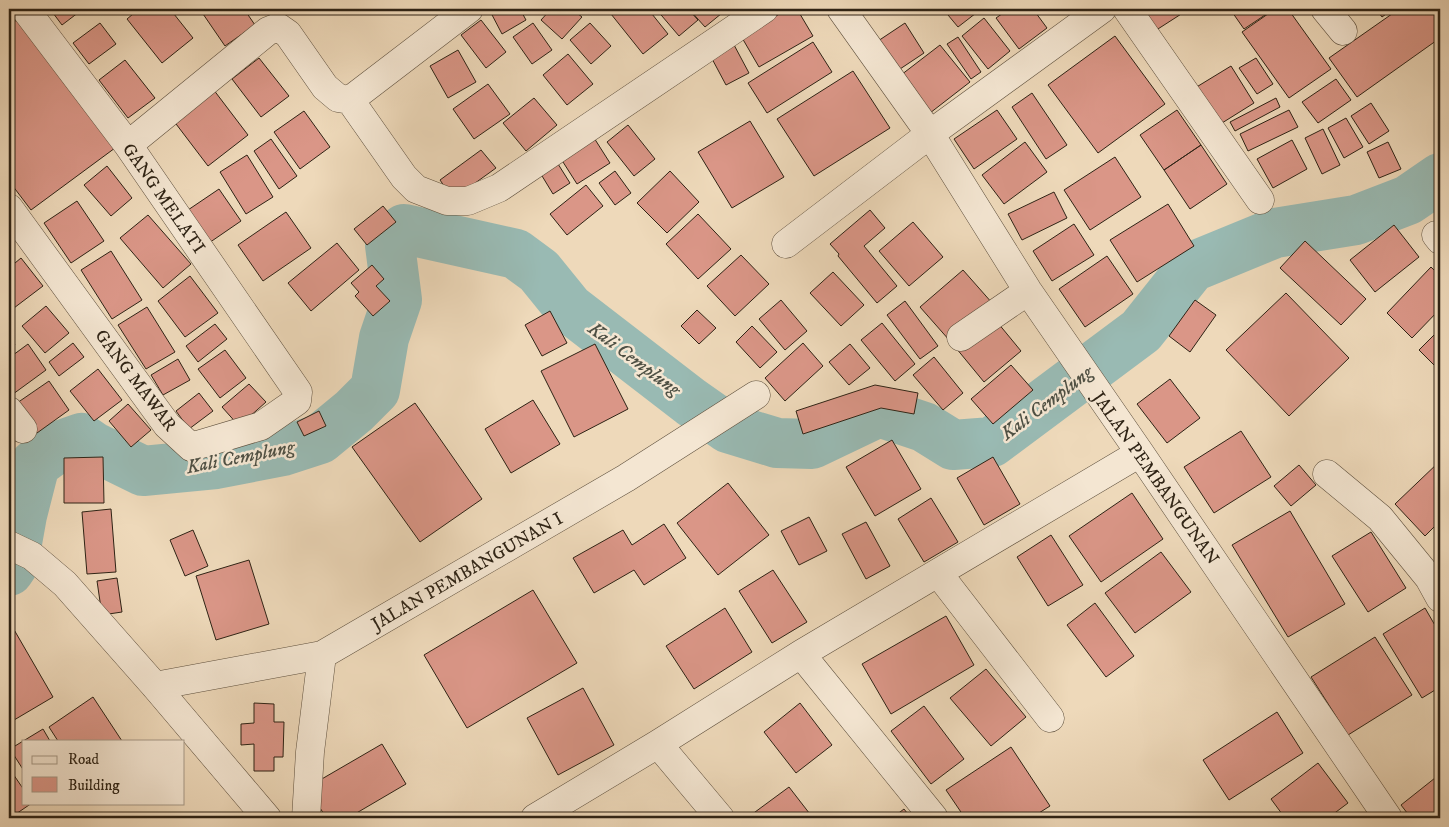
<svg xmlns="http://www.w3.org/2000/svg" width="1449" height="827" viewBox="0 0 1449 827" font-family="'IM FELL DW Pica',serif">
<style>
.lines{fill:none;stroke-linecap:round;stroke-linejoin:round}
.river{stroke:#99bab3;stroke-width:50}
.building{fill:#da9687;stroke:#2e2315}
.minor-casing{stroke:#5e503e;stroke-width:29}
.minor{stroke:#f4e6d2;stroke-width:28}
.labels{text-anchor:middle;stroke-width:5;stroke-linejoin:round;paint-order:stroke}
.street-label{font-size:18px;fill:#2e2315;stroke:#f4e6d2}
.water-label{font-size:19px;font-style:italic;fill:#4e5044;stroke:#f4e6d2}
</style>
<rect width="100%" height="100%" fill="#eed9ba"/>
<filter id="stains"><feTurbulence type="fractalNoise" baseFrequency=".004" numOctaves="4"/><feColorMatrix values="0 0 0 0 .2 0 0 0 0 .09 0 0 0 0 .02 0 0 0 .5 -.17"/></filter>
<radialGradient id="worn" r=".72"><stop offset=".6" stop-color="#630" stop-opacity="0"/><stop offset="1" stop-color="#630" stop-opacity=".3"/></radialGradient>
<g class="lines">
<path class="river" d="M9 571 13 565 22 515 35 464 61 445 81 438 94 447 143 471 216 464 283 451 320 439 354 411 375 390 384 338 397 300 390 245 404 229 516 254 539 271 569 308 691 402 728 428 777 443 812 444 879 412 924 427 953 445 992 442 1141 331 1192 267 1275 233 1356 220 1408 200 1440 178"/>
</g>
<path class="building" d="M9 9H11L18 17 9 24Z
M50 9H83L62 25Z
M139 9H170L193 38 162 63 127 19Z
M204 9H244L255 25 225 46 201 11Z
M493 9H520L526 20 502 34 490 11Z
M551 9H572L582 17 562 39 541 20Z
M607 9H648L668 34 643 54Z
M656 9H688L698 20 679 36Z
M689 9H727L705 27Z
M788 9H797L813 36 759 67 741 36Z
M943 9H979L980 10 958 27Z
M1009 9H1033L1047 28 1019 49 996 18Z
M1129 9H1189L1147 36Z
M1230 9H1274L1244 29Z
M1275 9H1288L1331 69 1289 98 1242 32Z
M1376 9H1393L1382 17Z
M1399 9H1436L1440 14V38L1357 97 1329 58Z
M19 18 115 148 31 210 9 181V26Z
M984 18 1010 51 988 69 962 36Z
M481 20 506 52 486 68 461 35Z
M100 23 116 44 89 64 73 43Z
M533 23 552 50 532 64 513 37Z
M590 23 611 46 591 64 570 40Z
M905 23 924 53 897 71 878 41Z
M1115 36 1165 104 1098 153 1048 85Z
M958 37 981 72 971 79 947 44Z
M813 42 832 72 767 113 748 83Z
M733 43 749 73 726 85 710 55Z
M940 45 970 82 930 113 901 75Z
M458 50 476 82 448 98 430 66Z
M568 54 593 84 567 105 543 75Z
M259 58 289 96 261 117 232 79Z
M1256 58 1273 84 1257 94 1239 68Z
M125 60 155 98 128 118 99 80Z
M1231 66 1254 103 1214 128 1190 91Z
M853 71 890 128 814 176 777 119Z
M1336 79 1351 100 1318 123 1302 102Z
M488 84 510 114 474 139 453 109Z
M210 85 248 135 208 166 170 116Z
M1032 93 1067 145 1046 159 1012 107Z
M534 98 557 125 526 151 503 123Z
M1276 98 1280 107 1235 131 1230 122Z
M1371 103 1389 131 1369 144 1351 116Z
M997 110 1017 139 974 169 954 139Z
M1177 110 1201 145 1164 170 1140 135Z
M1289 110 1298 127 1248 151 1240 134Z
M304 111 330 147 300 169 274 132Z
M1346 118 1363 147 1344 158 1328 128Z
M750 121 784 177 732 208 698 152Z
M628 125 655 159 634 176 607 142Z
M1323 129 1340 165 1322 174 1305 138Z
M589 130 610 163 577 184 556 151Z
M271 139 297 176 279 189 254 151Z
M1292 140 1307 169 1273 188 1257 159Z
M1025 142 1047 172 1004 204 982 175Z
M1388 142 1401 169 1379 178 1367 152Z
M1201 145 1227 184 1190 209 1164 170Z
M481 150 496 168 453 199 440 180Z
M247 155 273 197 246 214 220 172Z
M553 156 570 183 553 194 536 166Z
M1115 157 1141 197 1090 230 1064 190Z
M107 166 132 198 111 216 84 185Z
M615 171 631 193 615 205 599 183Z
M670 171 699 202 667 233 637 203Z
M586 185 603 206 567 235 550 214Z
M219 189 241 221 206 245 185 212Z
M1054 192 1067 218 1022 240 1008 214Z
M77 201 104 241 71 263 44 223Z
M1168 204 1194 246 1137 282 1110 240Z
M383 206 396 222 367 245 354 229Z
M870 210 885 228 864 246 897 286 877 303 838 256 839 254 830 244Z
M286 212 311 248 263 281 238 245Z
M698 214 731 249 698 279 666 244Z
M148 215 191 264 163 288 120 238Z
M913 222 943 257 909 286 879 251Z
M1074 224 1094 255 1052 281 1033 251Z
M1394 225 1419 257 1375 292 1350 260Z
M1305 241 1366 299 1341 325 1280 268Z
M337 243 359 270 311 311 288 283Z
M111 251 142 300 112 319 81 270Z
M741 255 769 284 735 316 707 286Z
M1107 256 1133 294 1085 327 1059 289Z
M21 258 43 286 10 311 9 268Z
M372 265 384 279 376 286 390 301 373 316 355 296 359 292 351 283Z
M1431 267 1440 276V309L1412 338 1387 313Z
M963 270 993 304 950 341 920 307Z
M833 272 864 305 841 326 810 293Z
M190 276 218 313 185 337 158 301Z
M1286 293 1349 358 1289 416 1226 350Z
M781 300 807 331 785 350 759 319Z
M1195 300 1216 315 1190 352 1169 336Z
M905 301 938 346 920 359 887 315Z
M46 306 69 333 45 353 22 326Z
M147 307 175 352 146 369 118 325Z
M697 310 716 328 699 344 681 326Z
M550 311 567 343 542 356 525 325Z
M993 317 1021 351 984 382 956 348Z
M882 323 915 364 895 381 861 340Z
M215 324 227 339 198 362 186 346Z
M752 326 777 352 760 368 736 342Z
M1440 329V371L1419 350Z
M9 336 15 345 9 349Z
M73 343 84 357 59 376 49 362Z
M803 343 823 366 785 401 765 378Z
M28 344 46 370 9 397V358Z
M595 344 628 409 574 437 541 371Z
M850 344 870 368 849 385 829 362Z
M225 350 246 378 220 398 198 369Z
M934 357 963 393 943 410 913 375Z
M178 359 190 380 163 395 151 375Z
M1011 365 1033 390 993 424 971 399Z
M98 369 122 400 94 421 70 391Z
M1170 379 1200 418 1167 443 1137 404Z
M49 381 69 410 37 433 17 403Z
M249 384 266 402 239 426 222 407Z
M875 385 918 393 914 414 881 408 803 434 796 411Z
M199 393 213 411 189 429 176 411Z
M533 400 560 444 511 473 485 429Z
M415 403 482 499 420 542 352 447Z
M128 404 151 430 131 447 109 421Z
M319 411 326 426 304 436 297 422Z
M1241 431 1271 477 1214 513 1184 467Z
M892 440 921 489 875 516 846 467Z
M103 457 104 503H64V458Z
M993 457 1020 504 984 525 957 478Z
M1440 461V521L1425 536 1395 504Z
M1299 465 1316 485 1291 506 1274 486Z
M728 483 769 535 718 575 677 523Z
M1132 493 1163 539 1101 582 1069 536Z
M931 498 958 542 924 562 898 519Z
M111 509 116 572 87 574 82 512Z
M1290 511 1345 604 1288 637 1232 545Z
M809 517 827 551 799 565 781 531Z
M866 522 890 566 866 579 842 534Z
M664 524 686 558 644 585 634 570 594 593 573 558 623 530 632 545Z
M193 530 208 566 185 576 170 540Z
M1371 532 1406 588 1368 612 1332 556Z
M1051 535 1083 585 1048 606 1017 557Z
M1161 552 1191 592 1135 633 1105 593Z
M249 560 269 624 216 640 196 576Z
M773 570 807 622 772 643 739 591Z
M117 578 122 612 102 615 97 581Z
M533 590 577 663 467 728 424 655Z
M1095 603 1134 656 1106 677 1067 625Z
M725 608 752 652 694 689 666 646Z
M1425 608 1440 634V687L1422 698 1383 634Z
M946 616 974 665 891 714 862 664Z
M9 621 53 697 9 723Z
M1375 637 1412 695 1348 735 1311 677Z
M986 669 1026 717 991 746 950 698Z
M583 688 614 745 558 775 527 718Z
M93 697 122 741H58L49 727Z
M254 703 274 704V722H284L283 757H274V771H254V744L241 745V724L254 723Z
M800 703 832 745 796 773 764 732Z
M924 706 964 759 931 784 891 731Z
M1277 712 1303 753 1229 800 1203 760Z
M43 729 50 741H24V771L10 749Z
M382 744 406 784 348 818H326L308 787Z
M1011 747 1050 806 1031 818H965L946 790Z
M1318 763 1348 803 1328 818H1285L1271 799Z
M9 768 24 790V803H32L10 818Z
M1440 774V818H1411L1401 805Z
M789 787 813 818H753L751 815Z
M904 809 911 818H892Z"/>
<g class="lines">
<defs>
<path id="minor" d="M841 9 930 134 1028 291 1140 453 1388 818
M1127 9 1260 200
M1325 9 1343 31
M350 100 404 177 416 189 447 201H468L499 188 764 9
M128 145 268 31 278 27 288 34 325 87 338 98 350 100 469 9
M9 208 167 425 191 447 261 426 297 401 298 392 128 145 25 9
M1436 235 1440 240
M786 244 930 134 1102 9
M961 337 1028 291
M9 411 23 429
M1327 474 1380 518 1429 578 1440 598
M9 545 32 556 65 584 155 686 267 818
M938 573 1050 718
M801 654 934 818
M155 686 322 655 626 478 756 395
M658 744 720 818
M306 818 310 752 322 655
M535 818 658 744 801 654 1140 453"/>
</defs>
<use href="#minor" class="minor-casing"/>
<use href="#minor" class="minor"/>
</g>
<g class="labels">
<g class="street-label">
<text transform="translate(164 198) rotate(55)" y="6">GANG MELATI</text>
<text transform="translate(136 380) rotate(53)" y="6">GANG MAWAR</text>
<text transform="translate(1156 478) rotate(55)" y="6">JALAN PEMBANGUNAN</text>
<text transform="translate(467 571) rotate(-30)" y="6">JALAN PEMBANGUNAN I</text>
</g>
<g class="water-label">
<text transform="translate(635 358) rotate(37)" y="7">Kali Cemplung</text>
<text transform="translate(1046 402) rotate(-37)" y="7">Kali Cemplung</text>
<text transform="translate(240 456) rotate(-11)" y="7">Kali Cemplung</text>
</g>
</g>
<rect width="1449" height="827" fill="none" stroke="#eed9ba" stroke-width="30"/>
<rect x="10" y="10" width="1429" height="807" fill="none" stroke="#2e2315" stroke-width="2.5"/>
<rect x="15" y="15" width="1419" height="797" fill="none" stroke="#2e2315"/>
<rect x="22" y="740" width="162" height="65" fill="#f4e6d2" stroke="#a59886"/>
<rect x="32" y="756" width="25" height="8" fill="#f4e6d2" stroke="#a59886"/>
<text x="68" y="764" font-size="15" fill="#2e2315">Road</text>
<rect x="32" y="777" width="25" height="15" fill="#da9687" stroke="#a59886"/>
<text x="68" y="790" font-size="15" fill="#2e2315">Building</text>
<rect width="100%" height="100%" filter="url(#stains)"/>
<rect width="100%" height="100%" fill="url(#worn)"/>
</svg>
